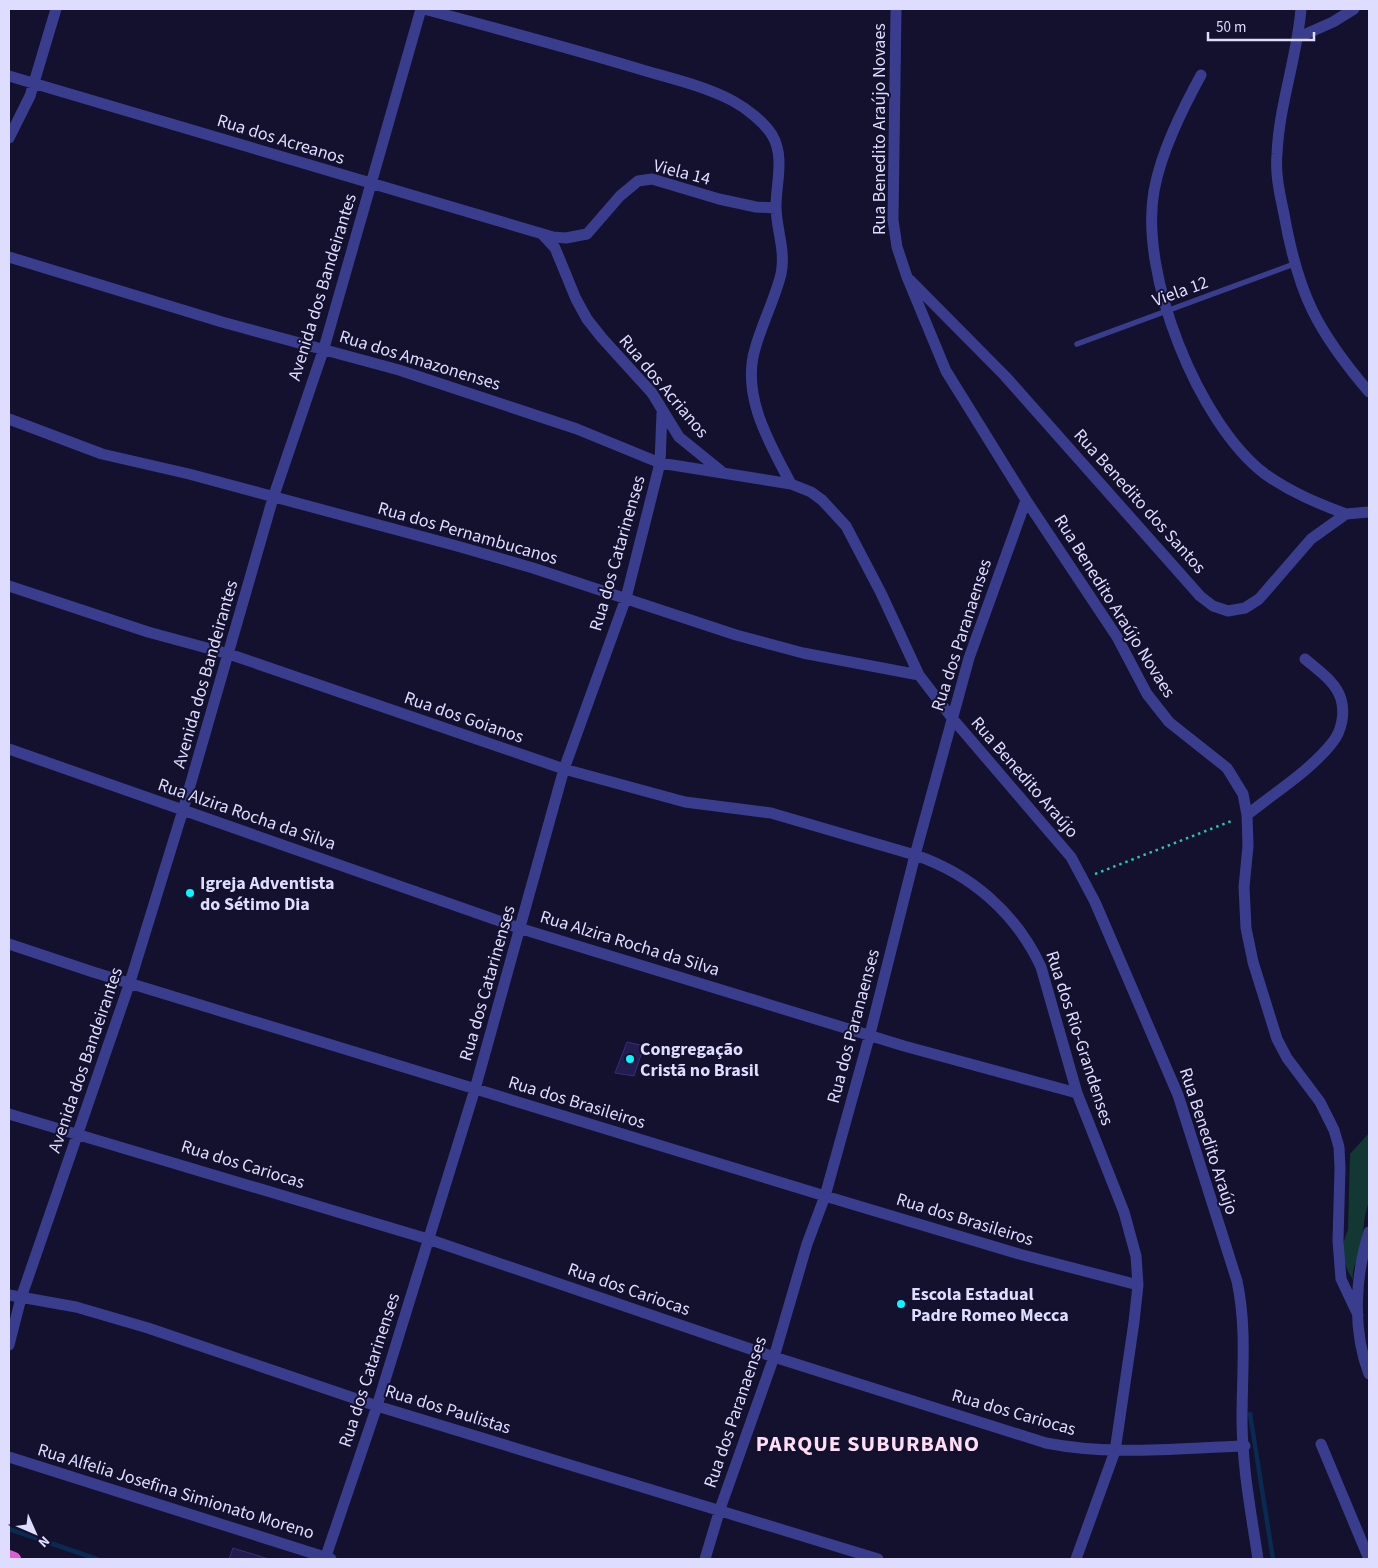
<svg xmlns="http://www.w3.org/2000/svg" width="1378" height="1568" viewBox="0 0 1378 1568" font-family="'Source Sans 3',sans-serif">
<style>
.green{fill:#133733}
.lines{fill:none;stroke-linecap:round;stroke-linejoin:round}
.stream{stroke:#0b2a51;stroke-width:4.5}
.building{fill:#231c4e;stroke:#372d7b}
.path{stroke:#2dc3af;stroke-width:2.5;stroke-dasharray:2.5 4;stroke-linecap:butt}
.service{stroke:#3a3d8d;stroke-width:5.5}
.minor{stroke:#3a3d8d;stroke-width:11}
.trunk{stroke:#dc5dda;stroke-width:14}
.poi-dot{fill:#08f8ff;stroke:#13112d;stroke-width:2}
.labels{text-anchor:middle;stroke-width:4;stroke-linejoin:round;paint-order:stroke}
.street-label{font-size:18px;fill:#dedcff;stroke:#13112d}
.poi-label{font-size:18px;font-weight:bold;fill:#dedcff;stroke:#13112d;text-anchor:start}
.district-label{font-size:22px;font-weight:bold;letter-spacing:1px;fill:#ffdef5;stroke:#13112d}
</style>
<rect width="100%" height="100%" fill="#13112d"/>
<path class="green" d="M1369 1133V1202C1362 1218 1365 1236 1359 1253 1356 1265 1352 1267 1353 1280 1343 1265 1339 1248 1348 1230L1350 1154Z"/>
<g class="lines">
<path class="stream" d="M1250 1414 1273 1559
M9 1529 97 1559"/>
</g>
<path class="building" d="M627 1042 644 1046 634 1076 615 1073Z
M233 1548 269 1559H229Z"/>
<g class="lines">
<path class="path" d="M1095 874 1234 820"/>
<path class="service" d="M1077 344 1294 264"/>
<path class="minor" d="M424 9C495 28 566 47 636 68 668 78 703 85 733 101 746 108 764 122 772 135 785 156 776 184 776 206 776 229 786 250 781 274 775 299 762 323 755 349 741 396 770 444 791 484
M896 9 893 220 897 247 907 277 946 371 1026 500 1117 637 1147 694 1169 722 1227 768 1243 794 1247 815 1248 846 1244 887 1246 928 1253 962 1277 1039 1287 1058 1320 1102 1334 1130 1339 1147 1340 1168 1338 1241 1341 1279 1358 1315
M1301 9C1297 58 1279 105 1277 154 1275 174 1280 195 1284 214 1298 294 1317 331 1369 392
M1299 37 1333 22 1354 9
M1201 75C1182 110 1161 152 1154 191 1139 274 1198 423 1265 474 1290 492 1317 503 1346 514
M9 76 553 237 566 238 587 234 620 196 638 181 652 179 719 199 756 207 776 208
M9 138 30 96 56 9
M543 235 555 248 576 299 587 319 602 338 652 393 679 437 721 471
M9 257 222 322 399 370 577 429 660 463 791 484 811 492 822 500 846 526 881 593 919 675 952 718 1071 857 1095 902 1178 1095 1237 1281C1247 1328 1242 1372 1242 1419 1242 1465 1251 1513 1258 1559
M910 280 1005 376 1200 596 1213 606 1228 611 1245 608 1259 599 1311 539 1346 514 1369 512
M9 419 102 454 189 474 457 546 533 568 736 635 803 653 919 675
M9 586 148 632 229 654 564 769 685 802 771 813 915 855C971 874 1016 913 1041 967L1077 1093 1124 1212 1136 1256 1138 1285 1134 1322 1115 1451 1076 1559
M9 749 522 929 904 1046 1077 1093
M1247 815C1274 793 1311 770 1332 743 1342 731 1345 713 1341 699 1336 682 1318 670 1305 659
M9 944 93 972 825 1196 1019 1254 1138 1285
M9 1114 428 1239 774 1357 1046 1443C1111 1456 1178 1448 1245 1446
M1369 1232C1355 1276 1352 1330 1369 1374
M9 1295 76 1307 148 1328 377 1406 878 1559
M9 1345 21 1298 130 982 183 810 273 498 324 348 421 9
M1321 1444 1369 1559
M9 1457 331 1559
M325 1559 377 1406 475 1089 564 769 626 598 660 463 662 413
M705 1559 720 1509 774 1357 807 1244 825 1196 870 1034 915 855 969 658 1026 500"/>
<path class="trunk" d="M9 1557 14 1559"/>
</g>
<g class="poi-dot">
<circle cx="190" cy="893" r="5"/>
<circle cx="630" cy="1059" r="5"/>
<circle cx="901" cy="1304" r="5"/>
</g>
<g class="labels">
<g class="street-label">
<text transform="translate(879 129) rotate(-90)" y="6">Rua Benedito Araújo Novaes</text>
<text transform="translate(281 139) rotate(17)" y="6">Rua dos Acreanos</text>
<text transform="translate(682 172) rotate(14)" y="6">Viela 14</text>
<text transform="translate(322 287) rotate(-73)" y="6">Avenida dos Bandeirantes</text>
<text transform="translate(1180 291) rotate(-20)" y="6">Viela 12</text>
<text transform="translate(420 360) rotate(17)" y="6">Rua dos Amazonenses</text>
<text transform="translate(664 386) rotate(50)" y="6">Rua dos Acrianos</text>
<text transform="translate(1140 501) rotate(48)" y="6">Rua Benedito dos Santos</text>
<text transform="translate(468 533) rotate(16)" y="6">Rua dos Pernambucanos</text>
<text transform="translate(617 553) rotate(-74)" y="6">Rua dos Catarinenses</text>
<text transform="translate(1115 606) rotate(58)" y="6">Rua Benedito Araújo Novaes</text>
<text transform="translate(961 635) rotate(-72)" y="6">Rua dos Paranaenses</text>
<text transform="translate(205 674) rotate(-74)" y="6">Avenida dos Bandeirantes</text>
<text transform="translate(464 717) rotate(19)" y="6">Rua dos Goianos</text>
<text transform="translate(1025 777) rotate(49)" y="6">Rua Benedito Araújo</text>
<text transform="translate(247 814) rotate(19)" y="6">Rua Alzira Rocha da Silva</text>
<text transform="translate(630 943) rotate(17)" y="6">Rua Alzira Rocha da Silva</text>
<text transform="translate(487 983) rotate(-74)" y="6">Rua dos Catarinenses</text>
<text transform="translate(853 1026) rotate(-75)" y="6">Rua dos Paranaenses</text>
<text transform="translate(1080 1038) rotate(72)" y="6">Rua dos Rio-Grandenses</text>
<text transform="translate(85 1060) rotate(-71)" y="6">Avenida dos Bandeirantes</text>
<text transform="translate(577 1102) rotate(17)" y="6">Rua dos Brasileiros</text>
<text transform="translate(1209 1141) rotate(72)" y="6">Rua Benedito Araújo</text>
<text transform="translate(243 1164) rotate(17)" y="6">Rua dos Cariocas</text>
<text transform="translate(965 1219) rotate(17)" y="6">Rua dos Brasileiros</text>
<text transform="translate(629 1289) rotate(19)" y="6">Rua dos Cariocas</text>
<text transform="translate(369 1370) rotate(-72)" y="6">Rua dos Catarinenses</text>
<text transform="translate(448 1409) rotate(17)" y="6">Rua dos Paulistas</text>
<text transform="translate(735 1412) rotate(-71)" y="6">Rua dos Paranaenses</text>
<text transform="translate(1014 1412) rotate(16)" y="6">Rua dos Cariocas</text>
<text transform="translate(176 1491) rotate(17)" y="6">Rua Alfelia Josefina Simionato Moreno</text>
</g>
<g class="poi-label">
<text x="200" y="889">Igreja Adventista<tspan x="200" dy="21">do Sétimo Dia</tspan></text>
<text x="640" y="1055">Congregação<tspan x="640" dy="21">Cristã no Brasil</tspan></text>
<text x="911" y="1300">Escola Estadual<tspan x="911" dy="21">Padre Romeo Mecca</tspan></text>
</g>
<g class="district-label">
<text x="868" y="1451">PARQUE SUBURBANO</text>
</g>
</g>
<rect width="1378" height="1568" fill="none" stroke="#dedcff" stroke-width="20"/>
<g transform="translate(35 1533) rotate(135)" stroke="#13112d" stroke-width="4" paint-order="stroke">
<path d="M0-4L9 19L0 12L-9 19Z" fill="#dedcff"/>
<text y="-8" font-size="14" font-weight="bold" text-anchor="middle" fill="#dedcff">N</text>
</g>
<path d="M1208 32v8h106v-8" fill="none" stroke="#dedcff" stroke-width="2.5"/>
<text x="1216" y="32" font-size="15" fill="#dedcff" stroke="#13112d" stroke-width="4" paint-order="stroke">50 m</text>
</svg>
